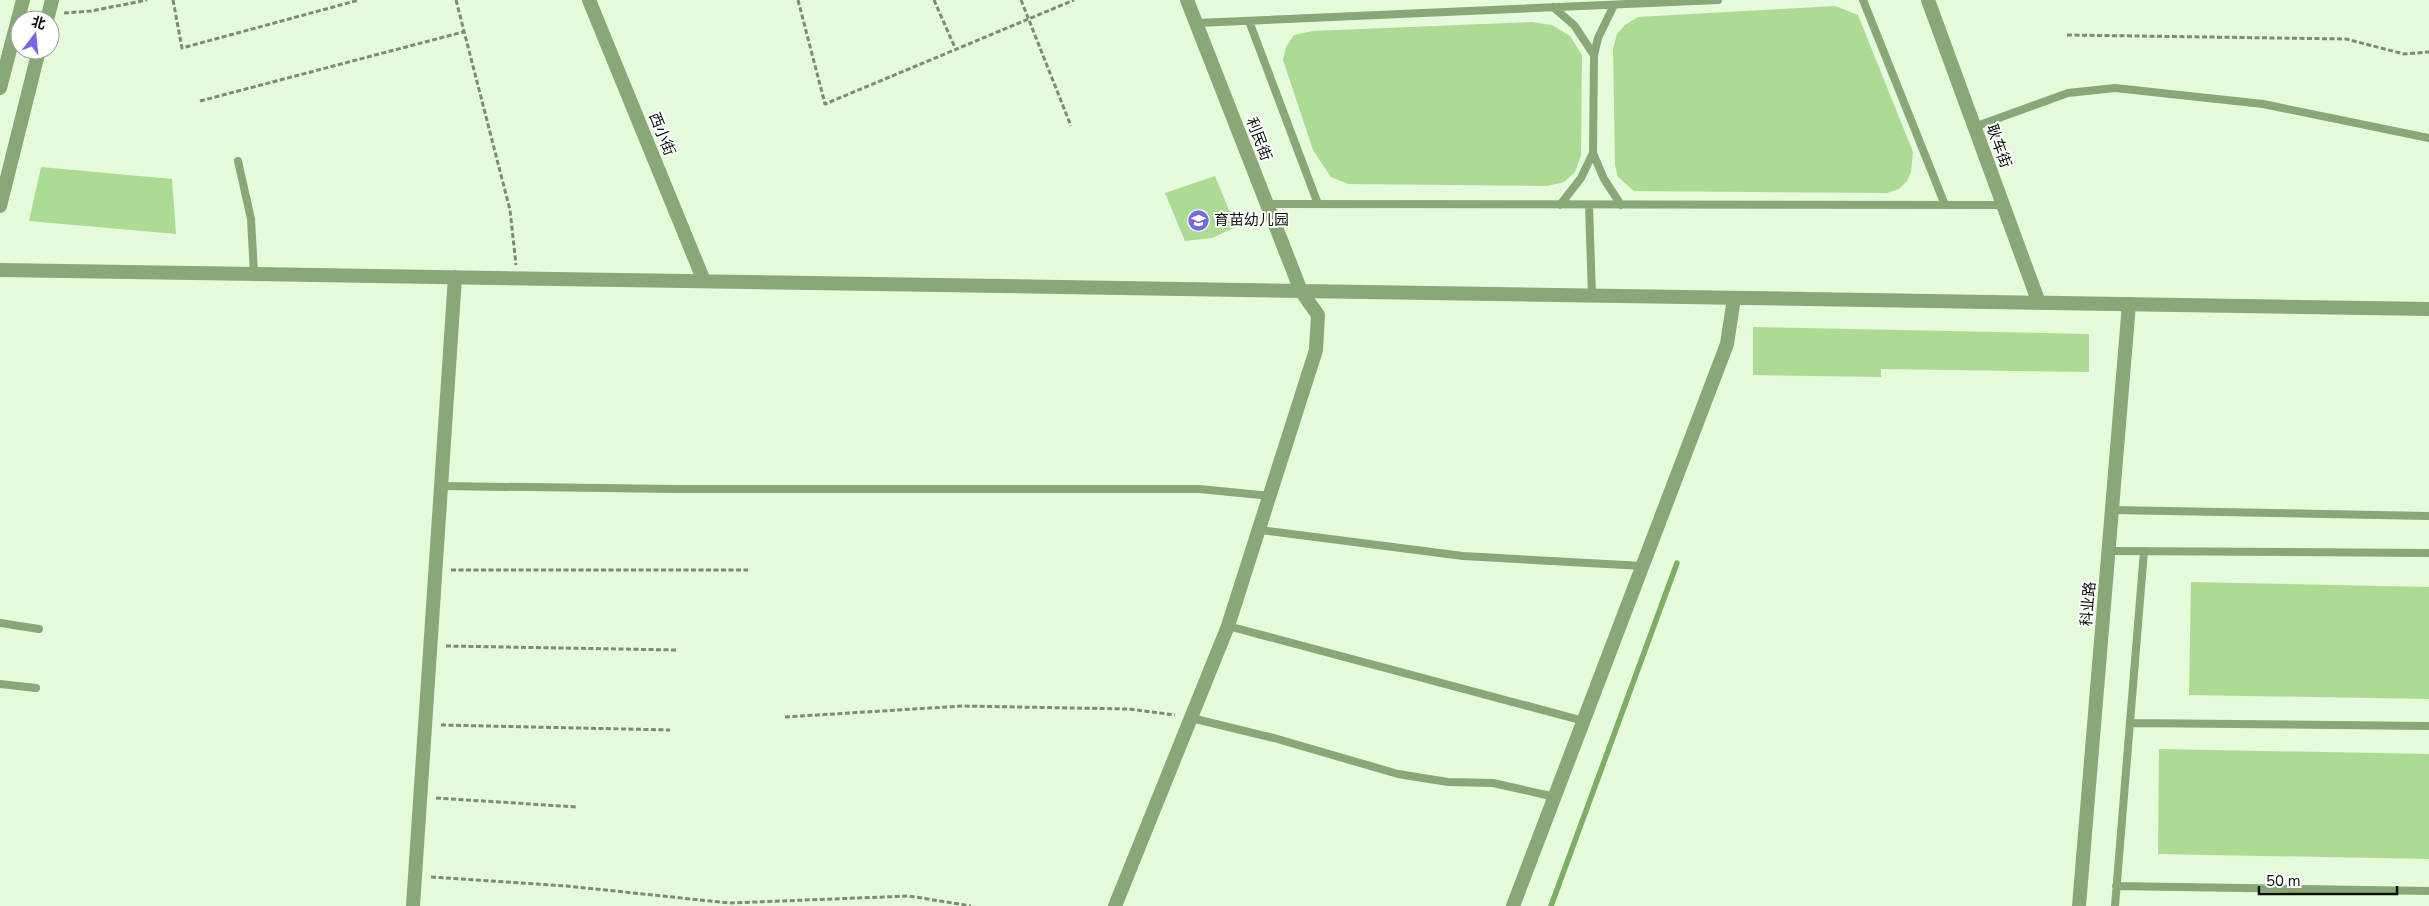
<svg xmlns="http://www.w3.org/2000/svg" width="2429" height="906" viewBox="0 0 2429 906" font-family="'Nunito Sans','Noto Sans SC',sans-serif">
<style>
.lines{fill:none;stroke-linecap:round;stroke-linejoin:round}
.stream{stroke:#7ead66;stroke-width:5.5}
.building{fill:#acdc93}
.path{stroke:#7d8b77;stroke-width:3;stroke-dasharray:5 2.5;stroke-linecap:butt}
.service{stroke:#88a878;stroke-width:8}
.minor{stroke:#88a878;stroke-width:14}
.tertiary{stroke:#88a878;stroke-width:14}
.labels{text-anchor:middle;stroke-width:4;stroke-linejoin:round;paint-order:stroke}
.street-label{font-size:15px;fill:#091007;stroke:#fff}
.poi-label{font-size:15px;fill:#091007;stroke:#fff;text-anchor:start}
</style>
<rect width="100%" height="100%" fill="#e6fadc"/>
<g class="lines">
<path class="stream" d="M1551 906 1677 563"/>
</g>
<path class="building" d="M1835 6 1858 15 1913 152 1911 172 1907 181 1899 189 1887 193 1634 191 1618 177 1615 165 1613 49 1617 34 1625 25 1638 17Z
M1532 22 1552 25 1570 36 1582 55 1581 155 1575 172 1564 182 1547 186 1349 184 1331 177 1313 150 1283 60 1286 47 1294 35 1313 31Z
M41 167 172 179 176 234 29 221Z
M1215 176 1236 227 1212 238 1185 241 1165 193Z
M1753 327 2089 334V372L1881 369V377L1753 375Z
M2191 582 2429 587V699L2189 695Z
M2159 749 2429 754V859L2158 854Z"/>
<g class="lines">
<path class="path" d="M173 0 182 48 359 0
M456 0 510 210 516 265
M798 0 825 104 1074 0
M934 0 956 50
M1021 0 1071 126
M64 13 91 11 147 0
M2067 35 2346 39 2404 54 2429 52
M200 101 463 32
M451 570H748
M446 646 677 650
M785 717 962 706 1129 709 1175 715
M441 725 670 730
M436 798 577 807
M431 877 567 886 729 903 909 896 971 906"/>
<path class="service" d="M1863 0 1945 205
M1614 5 1598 38 1594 55 1593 153 1604 179 1621 205
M1553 7 1574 25 1594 55
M1249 21 1318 204
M1197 23 1718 0
M1974 127 2068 93 2115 88 2263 104 2429 138
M238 161 251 219 254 273
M1267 204 2003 205
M1560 205 1581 178 1593 153
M1589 205 1592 296
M441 486 677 489H1199L1271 496
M2112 510 2429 516
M1260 530 1463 556 1643 566
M2108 551 2429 553
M0 623 39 629
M1228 626 1584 721
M0 684 36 688
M1191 718 1274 738 1398 774 1448 782 1493 783 1555 797
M2130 723 2429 726
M2116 886 2429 891
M2115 906 2144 551"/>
<path class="minor" d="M589 0 704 281
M1928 0 2039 303
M0 270 2429 309
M413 906 455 277
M1115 906 1228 626 1316 350 1318 315 1301 291 1187 0
M1513 906 1727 344 1734 298"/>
<path class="tertiary" d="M47 20 52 0
M0 88 23 0
M0 206 39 50
M2079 906 2129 304"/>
</g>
<defs>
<symbol id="school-disc" viewBox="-11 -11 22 22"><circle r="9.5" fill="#7767e2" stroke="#fff"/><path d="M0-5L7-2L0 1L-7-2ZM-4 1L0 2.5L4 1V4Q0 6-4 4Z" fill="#fff"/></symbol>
</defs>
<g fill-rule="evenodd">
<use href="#school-disc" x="1186" y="208" width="25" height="25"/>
</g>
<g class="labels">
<g class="street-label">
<text transform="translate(662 134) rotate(68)" y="5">西小街</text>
<text transform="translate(1259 139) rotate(69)" y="5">利民街</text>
<text transform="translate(1999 146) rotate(70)" y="5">耿车街</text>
<text transform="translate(2088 604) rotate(-85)" y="5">科业路</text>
</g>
<g class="poi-label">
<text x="1214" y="225">育苗幼儿园</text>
</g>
</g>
<g transform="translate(35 35) rotate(16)"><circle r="24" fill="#ffffff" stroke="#9d9f9c"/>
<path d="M0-4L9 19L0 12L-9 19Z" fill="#7767e2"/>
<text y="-8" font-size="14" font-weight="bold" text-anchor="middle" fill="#091007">北</text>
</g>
<path d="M2259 886v8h138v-8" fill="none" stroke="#091007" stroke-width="2.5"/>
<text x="2266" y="886" font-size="15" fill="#091007" stroke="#ffffff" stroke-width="4" paint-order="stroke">50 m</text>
</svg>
